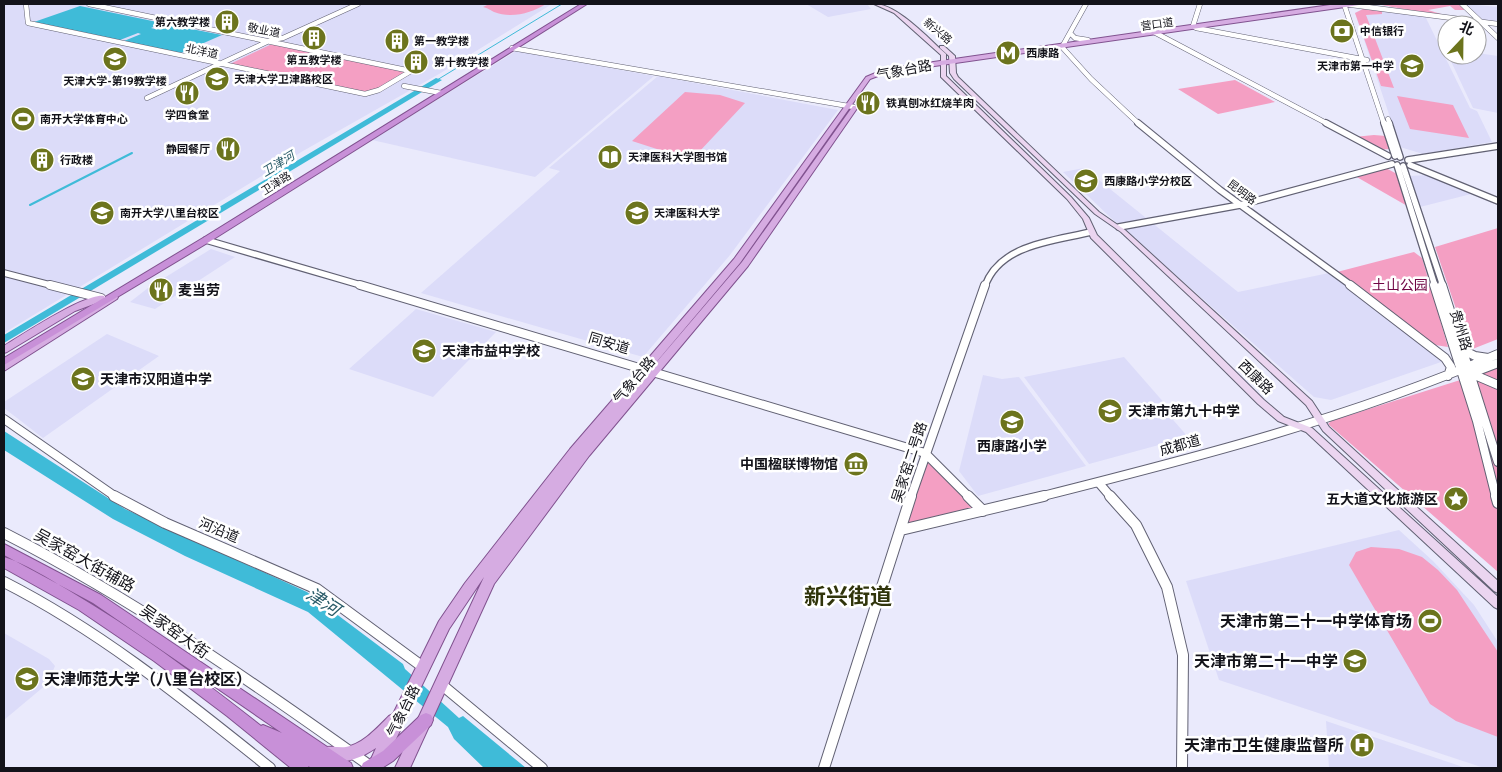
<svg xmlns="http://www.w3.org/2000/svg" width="1502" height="772" viewBox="0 0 1502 772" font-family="Overpass,'Noto Sans SC',sans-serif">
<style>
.built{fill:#dcdcf9}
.green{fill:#f49fc3}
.water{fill:#3fbbd8}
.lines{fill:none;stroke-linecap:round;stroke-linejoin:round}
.stream-far1{stroke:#3fbbd8;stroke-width:1}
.stream{stroke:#3fbbd8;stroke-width:2}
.tertiary-far3-casing{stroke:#616173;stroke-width:5.5}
.tertiary-far2-casing{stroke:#616173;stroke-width:8}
.tertiary-far1-casing{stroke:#616173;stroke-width:10}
.tertiary-casing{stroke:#616173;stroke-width:12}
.secondary-casing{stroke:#616173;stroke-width:2}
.primary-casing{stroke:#80528f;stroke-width:2}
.trunk-casing{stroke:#80528f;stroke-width:2}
.tertiary-far3{stroke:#fff;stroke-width:4.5}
.tertiary-far2{stroke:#fff;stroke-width:5.5}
.tertiary-far1{stroke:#fff;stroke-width:8}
.tertiary{stroke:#fff;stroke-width:10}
.secondary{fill:#ebd5f0;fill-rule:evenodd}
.primary{fill:#d6ace2;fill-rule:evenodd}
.trunk{fill:#c890d8;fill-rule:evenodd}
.labels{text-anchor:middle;stroke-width:5;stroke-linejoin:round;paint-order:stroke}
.far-poi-label{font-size:11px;font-weight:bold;fill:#13131a;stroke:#fff;text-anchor:start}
.far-street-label{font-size:11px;fill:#13131a;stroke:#fff}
.far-water-label{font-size:12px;font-style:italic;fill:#295b68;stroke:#fff}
.street-label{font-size:14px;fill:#13131a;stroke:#fff}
.park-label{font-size:14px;fill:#700644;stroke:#fff}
.poi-label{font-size:14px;font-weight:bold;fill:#13131a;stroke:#fff;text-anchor:start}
.near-street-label{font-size:16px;fill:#13131a;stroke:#fff}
.near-poi-label{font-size:16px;font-weight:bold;fill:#13131a;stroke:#fff;text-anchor:end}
.near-water-label{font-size:18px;font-style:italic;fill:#295b68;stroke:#fff}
.near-district-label{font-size:22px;font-weight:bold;fill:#30340b;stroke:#fff}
</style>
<rect width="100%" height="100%" fill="#eaeafc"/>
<path class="built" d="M4 4H552L439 74 303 151 4 333Z
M806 4H867L871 9 828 17Z
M1465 4 1498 7V23L1484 21Z
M1363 9 1425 16 1470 108 1477 111 1492 142 1423 154 1400 147 1355 13Z
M516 51 654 76 535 177 372 140Z
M1477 53 1498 56V113L1473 108 1448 55H1477Z
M658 76 838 110 730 255 643 357 421 293 560 171 549 168Z
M1084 168 1238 292 1329 273 1444 361 1331 400 1314 397 1111 218 1063 172Z
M1428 175 1475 193 1420 207 1410 176Z
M211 249 235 257 155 309 130 302 148 288Z
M416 309 496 332 433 397 349 369Z
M107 334 159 356 43 438 4 408V402Z
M1124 357 1173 413 1168 414 1188 437 1089 464 1024 377Z
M983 375 1002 379 1019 377 1086 466 978 496 959 471Z
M1399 530 1433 561 1474 605 1498 642V768H1484L1219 680 1186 581Z
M4 633 49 659 55 666 47 684 4 720Z
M1326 721 1466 768H1329Z"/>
<path class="green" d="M489 4H546C532 13 511 19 494 12 490 10 488 8 483 7Z
M1390 4H1458L1465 10H1455L1450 6 1428 10 1441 14 1440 16 1382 5Z
M1363 9 1382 11V14L1366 15 1394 88 1381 86 1355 13Z
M276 42 407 71 378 89 365 92 230 64Z
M1235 80 1275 102 1218 114 1178 89Z
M685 92 720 95 745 103 698 153 663 151 632 141Z
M1397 96 1453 105 1469 138 1410 129Z
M1374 135 1386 136 1390 149 1378 150 1354 137Z
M1384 167 1397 174 1409 207 1355 176Z
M1498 228V339L1470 350 1435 247Z
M1414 252 1422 258 1448 347 1435 345 1337 272Z
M1498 368V572L1328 424 1331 421Z
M923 451 981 508 898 527Z
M1371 547 1399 549 1422 557 1438 570 1457 590 1498 652V737L1456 721 1430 704 1349 565 1356 552Z"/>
<path class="water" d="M80 6 162 23 151 28 155 29 166 24 222 35 181 53 124 41 141 34 138 33 120 40 34 22Z
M436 78 442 80 4 343V335Z
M4 431 125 509 307 592 403 664 405 669 459 718 463 716 526 768H484L454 739 448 727 308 612 185 556 113 519 4 450Z"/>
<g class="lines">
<path class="stream-far1" d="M437 80 562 4"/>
<path class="stream" d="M30 205 132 153"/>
<defs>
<path id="tertiary-far3" d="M26 4 28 23 365 94 379 90 411 71 89 4
M1086 4 1062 47 1091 79 1139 124
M1344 4 1384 124
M1344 4 1498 24
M1462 4 1498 38
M1196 28 1367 60
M1196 28 1193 26 1200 4
M1152 31 1328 124
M1071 34 1075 38 1088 40
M512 48 854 107
M404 86 441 93
M147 98 271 40 283 38 358 4
M1388 119 1390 124"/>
<path id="tertiary-far2" d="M1138 123 1220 190 1352 286
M1326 123 1388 156
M1384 123 1395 156
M1389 123 1400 157
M1408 160 1498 146
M1397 165 1435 286
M1410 165 1498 201
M1403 166 1443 286
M1119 227 1240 205 1392 164
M206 240 364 286
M4 273 54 286
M985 286C1000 244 1054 241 1091 232"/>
<path id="tertiary-far1" d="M50 285 101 298
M360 285 925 453 969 497
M1350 285 1445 358 1451 367 1448 376
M1434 285 1477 421 1496 497
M1442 285 1498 462
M1463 350 1475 356 1488 358
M1470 373 1498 385
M1472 373 1498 363
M4 419 116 497
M1099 483 1111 497
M911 497 985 285
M1039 497C1194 458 1351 418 1498 354"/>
<path id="tertiary" d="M114 496 165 523 317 589 423 667
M968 496 983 511
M1110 496 1136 525 1167 587 1183 655 1182 768
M1496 496 1498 503
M901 530 1044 496
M4 533C135 600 254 683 373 768
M4 582C102 632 185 700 270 768
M442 685 542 768
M824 768 911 496"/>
<path id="secondary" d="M874 4C896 3 929 39 946 54V76L1071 197 1089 218 1097 235 1264 400 1284 417 1312 428 1498 597V609L1494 607 1306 432 1278 421 1258 404 1091 238 1083 219 1067 199 941 77V55L894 13Z
M940 46H944L955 56 956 73 958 77 1099 212 1125 230 1312 401 1329 427 1498 581V593L1494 591 1323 431 1306 405 1121 232 1095 214 954 79 950 73 949 56 940 48Z"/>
<path id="primary" d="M1337 4H1366L886 73 870 79 740 263 631 392 742 262 853 106H857L858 107 748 266 589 456 494 584 410 768H395L484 577 449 629 382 768H367L376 748C360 759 341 766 322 758L320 753 322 748C330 745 338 748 346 747 363 744 377 728 389 716L393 714 439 621 465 583 570 449 734 259 866 77 885 69Z
M114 294 118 297 117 299 4 371V364L102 301 75 311 7 352 4 353V346C22 335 85 293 104 296L105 299Z"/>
<path id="trunk" d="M581 4H587L209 242 4 365V358L203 238Z
M4 544 101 595 351 763 353 768H312L308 766 309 768H291L227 716 154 661 79 610 4 568V557C25 563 49 579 68 590 136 630 199 677 261 726L263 725 282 733 93 603 4 555Z
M426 713 431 715 433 720 431 725 393 761 382 768H361L363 763 383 751 421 715Z"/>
</defs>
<use href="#tertiary-far3" class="tertiary-far3-casing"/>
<use href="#tertiary-far2" class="tertiary-far2-casing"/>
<use href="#tertiary-far1" class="tertiary-far1-casing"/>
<use href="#tertiary" class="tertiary-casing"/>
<use href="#secondary" class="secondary-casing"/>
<use href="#primary" class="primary-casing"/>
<use href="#trunk" class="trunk-casing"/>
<use href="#tertiary-far3" class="tertiary-far3"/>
<use href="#tertiary-far2" class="tertiary-far2"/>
<use href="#tertiary-far1" class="tertiary-far1"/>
<use href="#tertiary" class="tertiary"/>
<use href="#secondary" class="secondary"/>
<use href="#primary" class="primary"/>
<use href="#trunk" class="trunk"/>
</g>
<defs>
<symbol id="building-disc" viewBox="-11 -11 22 22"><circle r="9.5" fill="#6c741d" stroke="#fff"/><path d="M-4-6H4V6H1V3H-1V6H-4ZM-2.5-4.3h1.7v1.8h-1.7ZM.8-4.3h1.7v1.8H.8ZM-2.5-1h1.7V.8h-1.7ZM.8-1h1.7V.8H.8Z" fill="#fff"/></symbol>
<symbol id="bank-disc" viewBox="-11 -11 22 22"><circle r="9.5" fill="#6c741d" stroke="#fff"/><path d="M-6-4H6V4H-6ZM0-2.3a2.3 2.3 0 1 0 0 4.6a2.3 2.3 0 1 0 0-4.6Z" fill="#fff"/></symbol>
<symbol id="metro-disc" viewBox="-11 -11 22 22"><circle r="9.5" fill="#6c741d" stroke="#fff"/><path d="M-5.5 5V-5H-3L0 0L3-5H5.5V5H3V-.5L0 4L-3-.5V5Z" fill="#fff"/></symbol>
<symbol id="university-disc" viewBox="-11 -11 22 22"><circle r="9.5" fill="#6c741d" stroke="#fff"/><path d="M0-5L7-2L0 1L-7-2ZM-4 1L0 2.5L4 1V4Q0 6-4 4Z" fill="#fff"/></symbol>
<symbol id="school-disc" viewBox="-11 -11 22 22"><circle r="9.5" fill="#6c741d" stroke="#fff"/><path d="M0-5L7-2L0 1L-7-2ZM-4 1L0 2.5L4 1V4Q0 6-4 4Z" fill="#fff"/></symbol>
<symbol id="restaurant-disc" viewBox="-11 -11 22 22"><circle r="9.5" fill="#6c741d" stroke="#fff"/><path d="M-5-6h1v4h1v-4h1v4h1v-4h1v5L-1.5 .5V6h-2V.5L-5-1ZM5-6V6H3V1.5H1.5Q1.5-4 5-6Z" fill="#fff"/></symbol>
<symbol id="stadium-disc" viewBox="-11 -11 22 22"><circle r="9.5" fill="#6c741d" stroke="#fff"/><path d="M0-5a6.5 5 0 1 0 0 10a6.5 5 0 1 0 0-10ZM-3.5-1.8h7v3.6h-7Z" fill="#fff"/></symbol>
<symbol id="library-disc" viewBox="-11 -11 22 22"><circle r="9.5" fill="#6c741d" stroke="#fff"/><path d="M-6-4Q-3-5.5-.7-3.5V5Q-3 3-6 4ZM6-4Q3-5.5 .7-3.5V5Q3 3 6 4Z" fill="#fff"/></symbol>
<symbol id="museum-disc" viewBox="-11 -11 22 22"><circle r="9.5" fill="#6c741d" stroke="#fff"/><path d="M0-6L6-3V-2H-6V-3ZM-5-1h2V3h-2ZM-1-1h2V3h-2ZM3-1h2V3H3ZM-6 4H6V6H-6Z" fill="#fff"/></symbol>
<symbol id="sight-disc" viewBox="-11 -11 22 22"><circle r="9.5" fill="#6c741d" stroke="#fff"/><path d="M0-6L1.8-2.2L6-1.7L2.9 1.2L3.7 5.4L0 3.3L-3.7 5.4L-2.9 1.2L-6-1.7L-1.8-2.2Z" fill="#fff"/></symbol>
<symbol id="hospital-disc" viewBox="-11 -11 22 22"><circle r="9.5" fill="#6c741d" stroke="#fff"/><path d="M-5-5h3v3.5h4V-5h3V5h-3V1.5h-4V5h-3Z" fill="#fff"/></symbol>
</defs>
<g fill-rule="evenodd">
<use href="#building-disc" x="213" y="8" width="28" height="28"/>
<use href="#bank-disc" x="1328" y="17" width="28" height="28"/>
<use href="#building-disc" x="300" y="24" width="28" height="28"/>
<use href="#building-disc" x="383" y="27" width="28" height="28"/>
<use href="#metro-disc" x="994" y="39" width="28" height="28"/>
<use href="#university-disc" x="101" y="45" width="28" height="28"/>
<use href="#building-disc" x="402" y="48" width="28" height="28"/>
<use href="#school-disc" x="1398" y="52" width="28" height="28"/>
<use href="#university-disc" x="203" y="65" width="28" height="28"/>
<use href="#restaurant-disc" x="173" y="79" width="28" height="28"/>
<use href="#restaurant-disc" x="854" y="89" width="28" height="28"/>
<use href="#stadium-disc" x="9" y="105" width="28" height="28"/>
<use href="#restaurant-disc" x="214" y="135" width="28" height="28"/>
<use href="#library-disc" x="596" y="143" width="28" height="28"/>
<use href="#building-disc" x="28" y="146" width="28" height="28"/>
<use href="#school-disc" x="1072" y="167" width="28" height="28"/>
<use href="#university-disc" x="88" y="199" width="28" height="28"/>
<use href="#university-disc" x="623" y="199" width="28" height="28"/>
<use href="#restaurant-disc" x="147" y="276" width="28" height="28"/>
<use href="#school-disc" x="410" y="337" width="28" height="28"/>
<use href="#school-disc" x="69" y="365" width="28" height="28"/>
<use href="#school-disc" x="1096" y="397" width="28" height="28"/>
<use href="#school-disc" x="998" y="408" width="28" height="28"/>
<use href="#museum-disc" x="842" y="450" width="28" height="28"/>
<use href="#sight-disc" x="1442" y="485" width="28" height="28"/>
<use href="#stadium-disc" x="1416" y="607" width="28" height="28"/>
<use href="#school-disc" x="1341" y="647" width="28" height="28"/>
<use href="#university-disc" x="13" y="665" width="28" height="28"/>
<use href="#hospital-disc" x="1348" y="731" width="28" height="28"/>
</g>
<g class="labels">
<g class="far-poi-label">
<text x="210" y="26" text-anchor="end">第六教学楼</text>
<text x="1360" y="35">中信银行</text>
<text x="414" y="45">第一教学楼</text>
<text x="1026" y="57">西康路</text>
<text x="314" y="64" text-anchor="middle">第五教学楼</text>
<text x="434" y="66">第十教学楼</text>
<text x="1394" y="70" text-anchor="end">天津市第一中学</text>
<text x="234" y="83">天津大学卫津路校区</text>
<text x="115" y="85" text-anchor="middle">天津大学-第19教学楼</text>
<text x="886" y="107">铁真刨冰红烧羊肉</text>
<text x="187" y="119" text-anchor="middle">学四食堂</text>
<text x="40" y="123">南开大学体育中心</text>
<text x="210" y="153" text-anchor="end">静园餐厅</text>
<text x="628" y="161">天津医科大学图书馆</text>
<text x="60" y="164">行政楼</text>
<text x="1104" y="185">西康路小学分校区</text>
<text x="120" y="217">南开大学八里台校区</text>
<text x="654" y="217">天津医科大学</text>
</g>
<g class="far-street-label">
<text transform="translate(1157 24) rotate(-8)" y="4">营口道</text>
<text transform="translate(264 30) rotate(11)" y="4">敬业道</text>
<text transform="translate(938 31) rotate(40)" y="4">新兴路</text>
<text transform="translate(202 51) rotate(12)" y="4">北洋道</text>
<text transform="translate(276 183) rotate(-32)" y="4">卫津路</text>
<text transform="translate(1242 192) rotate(37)" y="4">昆明路</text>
</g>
<g class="far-water-label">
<text transform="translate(278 164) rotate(-31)" y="4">卫津河</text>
</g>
<g class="street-label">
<text transform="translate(904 70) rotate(-11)" y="5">气象台路</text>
<text transform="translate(1461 330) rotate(73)" y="5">贵州路</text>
<text transform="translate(609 343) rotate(17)" y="5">同安道</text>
<text transform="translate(1256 377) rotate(44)" y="5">西康路</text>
<text transform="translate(634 380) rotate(-50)" y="5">气象台路</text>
<text transform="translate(1180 445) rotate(-16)" y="5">成都道</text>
<text transform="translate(909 462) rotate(-72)" y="5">吴家窑二号路</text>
<text transform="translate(219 530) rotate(23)" y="5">河沿道</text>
<text transform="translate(403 711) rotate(-64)" y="5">气象台路</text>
</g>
<g class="park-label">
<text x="1400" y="290">土山公园</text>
</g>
<g class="poi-label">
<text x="178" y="295">麦当劳</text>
<text x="442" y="356">天津市益中学校</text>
<text x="100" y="384">天津市汉阳道中学</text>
<text x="1128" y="416">天津市第九十中学</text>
<text x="1012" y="451" text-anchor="middle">西康路小学</text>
<text x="838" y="469" text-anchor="end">中国楹联博物馆</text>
<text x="1438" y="504" text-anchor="end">五大道文化旅游区</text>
</g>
<g class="near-street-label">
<text transform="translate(85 560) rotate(29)" y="6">吴家窑大街辅路</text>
<text transform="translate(175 631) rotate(35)" y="6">吴家窑大街</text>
</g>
<g class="near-poi-label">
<text x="1412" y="627">天津市第二十一中学体育场</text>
<text x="1338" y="667">天津市第二十一中学</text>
<text x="44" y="685" text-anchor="start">天津师范大学（八里台校区）</text>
<text x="1344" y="751">天津市卫生健康监督所</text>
</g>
<g class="near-water-label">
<text transform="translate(323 602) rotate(33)" y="6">津河</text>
</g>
<g class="near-district-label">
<text x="848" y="604">新兴街道</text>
</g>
</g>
<rect width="1502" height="772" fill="none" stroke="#13131a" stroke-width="10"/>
<g transform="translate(1462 40) rotate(22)"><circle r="24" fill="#ffffff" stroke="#a1a1a3"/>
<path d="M0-4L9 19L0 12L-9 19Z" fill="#6c741d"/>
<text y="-8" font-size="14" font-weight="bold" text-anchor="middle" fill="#13131a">北</text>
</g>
</svg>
